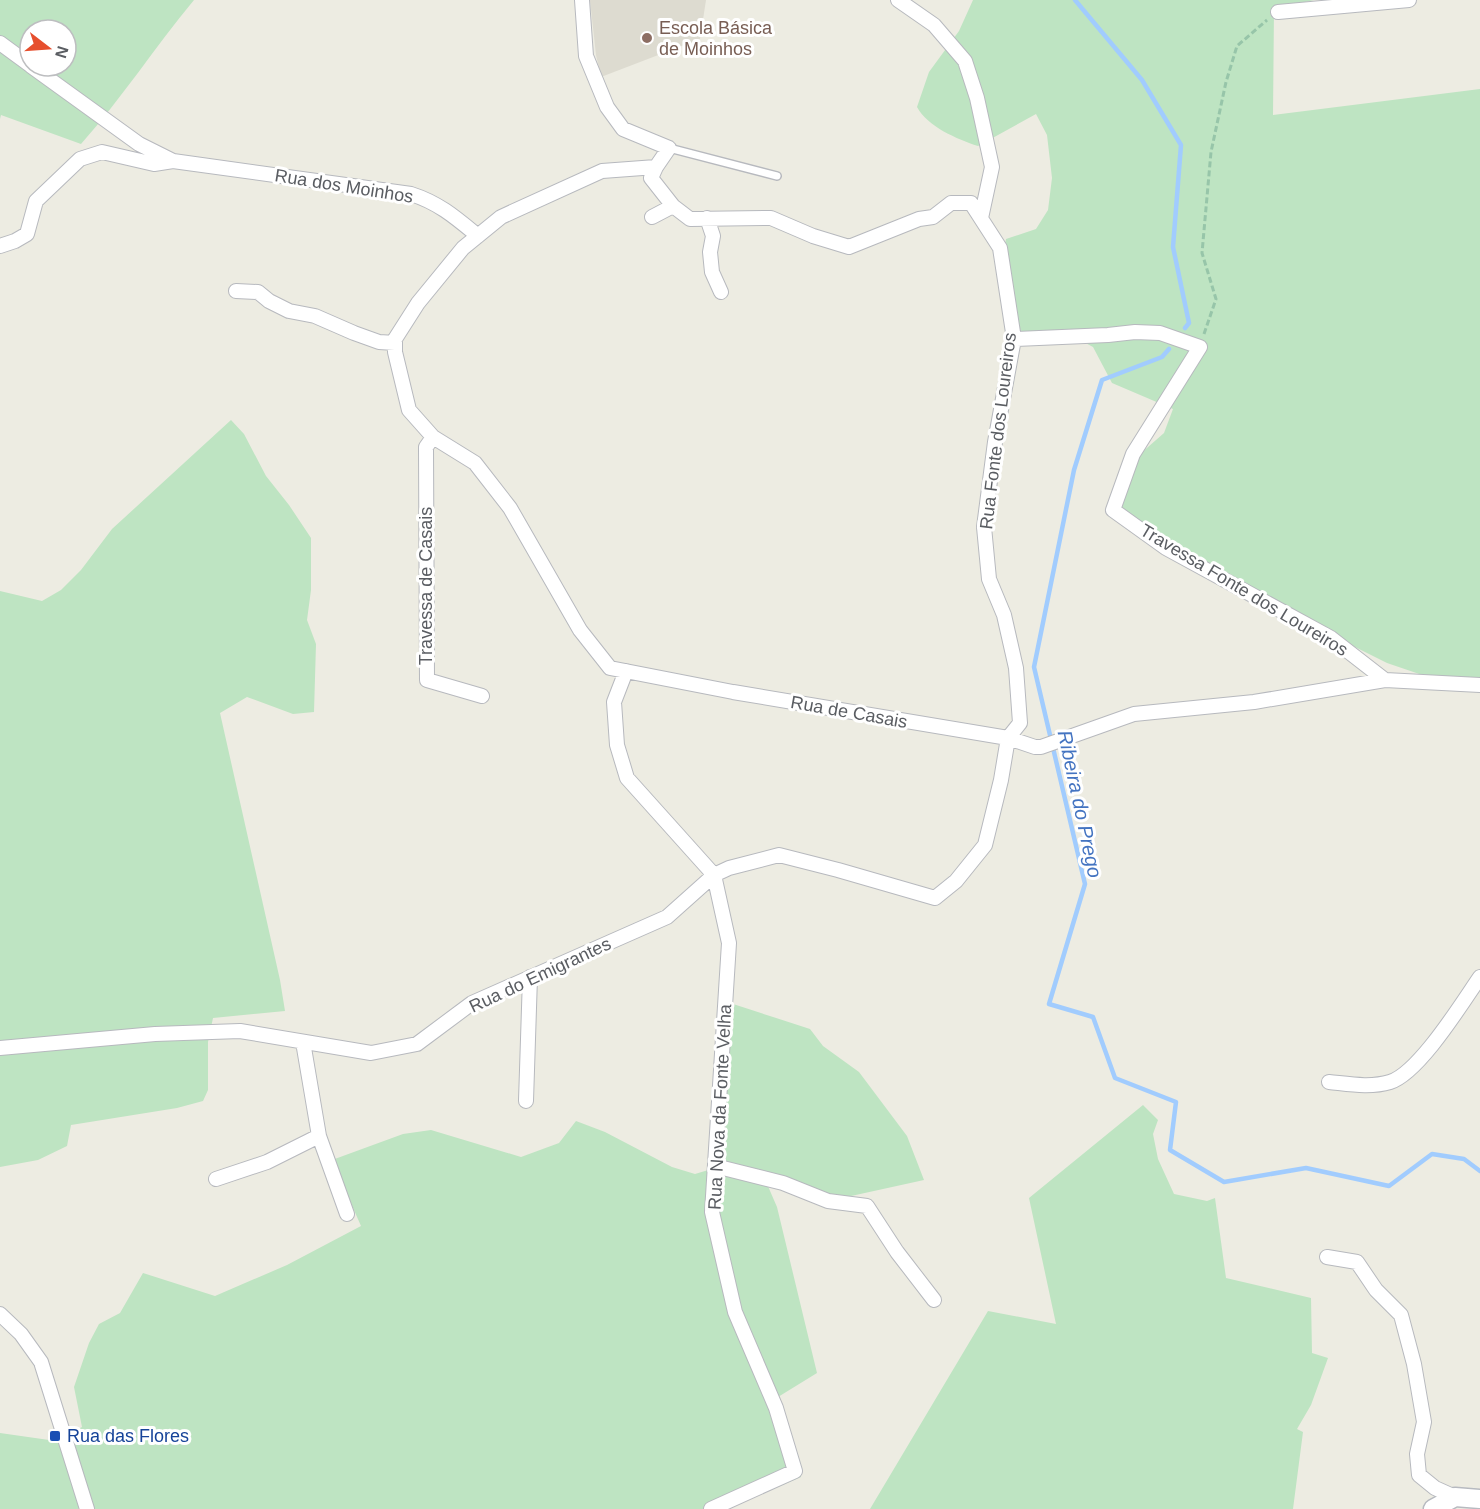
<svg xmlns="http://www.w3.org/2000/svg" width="1480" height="1509" viewBox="0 0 1480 1509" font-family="Helvetica,sans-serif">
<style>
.education{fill:#dddbd0}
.green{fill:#bee4c2;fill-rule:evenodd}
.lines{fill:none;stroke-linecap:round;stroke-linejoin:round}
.stream{stroke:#a1ccfe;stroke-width:4.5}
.lane-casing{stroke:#b7b9be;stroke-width:10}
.street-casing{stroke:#b7b9be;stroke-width:16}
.secondary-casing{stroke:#b7bac0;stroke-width:21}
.path{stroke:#97c5a9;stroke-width:3;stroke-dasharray:6 3;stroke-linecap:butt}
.lane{stroke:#fff;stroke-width:7}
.street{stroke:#fff;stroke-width:14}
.secondary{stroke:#fff;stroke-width:18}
.education-dot{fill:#8d6e63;stroke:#fff;stroke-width:2}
.transit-dot{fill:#1a4fb4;stroke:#fff;stroke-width:2}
.labels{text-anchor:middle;stroke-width:6;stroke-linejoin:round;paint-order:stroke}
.education-label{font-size:18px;fill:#785e54;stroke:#fff;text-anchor:start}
.street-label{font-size:18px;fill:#5a5d62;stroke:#fff}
.transit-label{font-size:18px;fill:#164399;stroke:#fff;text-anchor:start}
.water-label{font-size:20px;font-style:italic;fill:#4474c1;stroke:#fff}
</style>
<rect width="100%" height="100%" fill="#edece2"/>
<path class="education" d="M590 0H706L700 39 601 77 596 55Z"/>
<path class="green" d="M0 0H194C155 47 122 98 81 144L1 115 0 119ZM30 30H66V66H30Z
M973 0H1314L1274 9 1273 115 1480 89V682L1434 679 1387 663 1343 641 1109 513 1132 461 1164 433 1173 409 1112 383 1093 347 1080 340 1022 332 1011 317 1003 256 1006 239 1036 229 1048 210 1052 178 1047 135 1036 114 978 146C957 139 928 127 917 107L929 72 959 31Z
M231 420 244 434 266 476 289 505 311 538V590L307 620 316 644 314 712 293 714 247 697 220 713 280 980 285 1011 213 1018 208 1042V1090L203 1101 177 1108 71 1125 67 1146 38 1160 0 1167V591L42 601 61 590 81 570 112 529Z
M730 1003 810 1029 823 1046 859 1072 907 1136 924 1180 842 1198 767 1184 777 1207 817 1373 778 1397 801 1477 727 1509H94L92 1500 78 1509H0V1433L56 1441 82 1427 74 1387 89 1343 99 1324 120 1313 143 1273 215 1296 287 1265 361 1226 332 1160 403 1134 431 1130 521 1157 559 1143 576 1121 605 1132 672 1167 695 1174 715 1168Z
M1143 1105 1158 1120 1153 1134 1158 1159 1174 1194 1207 1201 1215 1198 1226 1278 1311 1298 1312 1353 1328 1358 1311 1405 1297 1429 1303 1432 1293 1509H870L988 1311 1056 1324 1029 1198Z"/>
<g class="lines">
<path class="stream" d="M1075 0 1142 80 1181 145 1173 247 1189 323 1185 328
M1169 349 1162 357 1102 380 1074 470 1034 667 1085 884 1049 1004 1093 1017 1115 1078 1176 1102 1170 1150 1224 1182 1306 1168 1389 1186 1432 1154 1464 1159 1480 1171"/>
<defs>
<path id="lane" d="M669 148 777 176"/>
<path id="street" d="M898 0 934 25 965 61 977 98 992 167 981 218
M1278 12 1409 0
M0 43 30 65
M31 66 139 144 173 161 411 194C439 203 455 217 478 236
M656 167 602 171 501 217 463 248 418 303 395 339V352L409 410 433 437 475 463 510 508 580 630 610 668 733 692 1008 738 1035 747H1041L1134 714 1254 702 1385 680 1480 685
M652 217 673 206
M707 218 713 236 710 252 712 272 721 292
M0 246 15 241 27 234 36 201 80 159 102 152 154 164 173 161
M236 291 258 292 269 301 289 311 315 316 354 333 379 342 395 343
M1014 339 1108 335 1135 332 1160 333 1200 347 1133 454 1113 510 1166 548 1331 638 1385 680
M433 437 426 447 427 680 482 696
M626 671 614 702 617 745 627 778 714 875 729 943 712 1212 735 1312 776 1408 795 1471 711 1509
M303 1042 319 1136 347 1214
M0 1048 155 1034 240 1031 371 1053 417 1044 472 1003 667 917 714 875 729 868 779 855 838 870 935 898 956 881 985 845 1001 780 1008 738 1020 723 1016 668 1004 615 989 579 984 527 995 442 1014 339 1000 248 971 203H951L933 217 919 219 849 247 813 236 771 218 690 219 673 206 651 178 656 167 669 148 623 129 607 107 586 56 582 0
M1329 1082C1349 1084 1370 1088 1390 1082 1419 1073 1462 1003 1480 977
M526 1101 530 977
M715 1166 783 1183 828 1201 867 1206 897 1252 934 1300
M216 1179 267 1162 319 1136
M1327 1257 1357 1262 1376 1290 1401 1315 1414 1364 1424 1422 1417 1454 1419 1475 1435 1488 1455 1497
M0 1314 21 1334 41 1362 87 1509"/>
<path id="secondary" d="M1433 1509 1455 1497 1480 1499"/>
</defs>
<use href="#lane" class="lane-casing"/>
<use href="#street" class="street-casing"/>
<use href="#secondary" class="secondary-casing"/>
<path class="path" d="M1204 334 1216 299 1202 253 1211 152 1226 82 1237 46 1267 20"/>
<use href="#lane" class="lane"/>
<use href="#street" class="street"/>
<use href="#secondary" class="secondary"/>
</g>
<circle class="education-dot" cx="647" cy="38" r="6"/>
<rect class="transit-dot" x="49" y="1430" width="12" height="12" rx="3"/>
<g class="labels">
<g class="education-label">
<text x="659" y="34">Escola Básica<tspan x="659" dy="21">de Moinhos</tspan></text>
</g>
<g class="street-label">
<text transform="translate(344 186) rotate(9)" y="6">Rua dos Moinhos</text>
<text transform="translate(998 431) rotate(-83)" y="6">Rua Fonte dos Loureiros</text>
<text transform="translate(426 586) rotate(-90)" y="6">Travessa de Casais</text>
<text transform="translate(1244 590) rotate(31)" y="6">Travessa Fonte dos Loureiros</text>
<text transform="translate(849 712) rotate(10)" y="6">Rua de Casais</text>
<text transform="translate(540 975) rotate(-25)" y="6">Rua do Emigrantes</text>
<text transform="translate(720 1107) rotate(-87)" y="6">Rua Nova da Fonte Velha</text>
</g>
<g class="transit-label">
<text x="67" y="1442">Rua das Flores</text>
</g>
<g class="water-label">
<text transform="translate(1080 804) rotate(78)" y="7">Ribeira do Prego</text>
</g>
</g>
<g transform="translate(48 48) rotate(107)"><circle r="28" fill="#ffffff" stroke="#bdbec0" stroke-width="1.5"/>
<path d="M0-4.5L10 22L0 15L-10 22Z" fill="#e64f2e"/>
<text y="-9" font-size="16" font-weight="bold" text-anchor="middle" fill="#5a5d62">N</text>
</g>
</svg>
